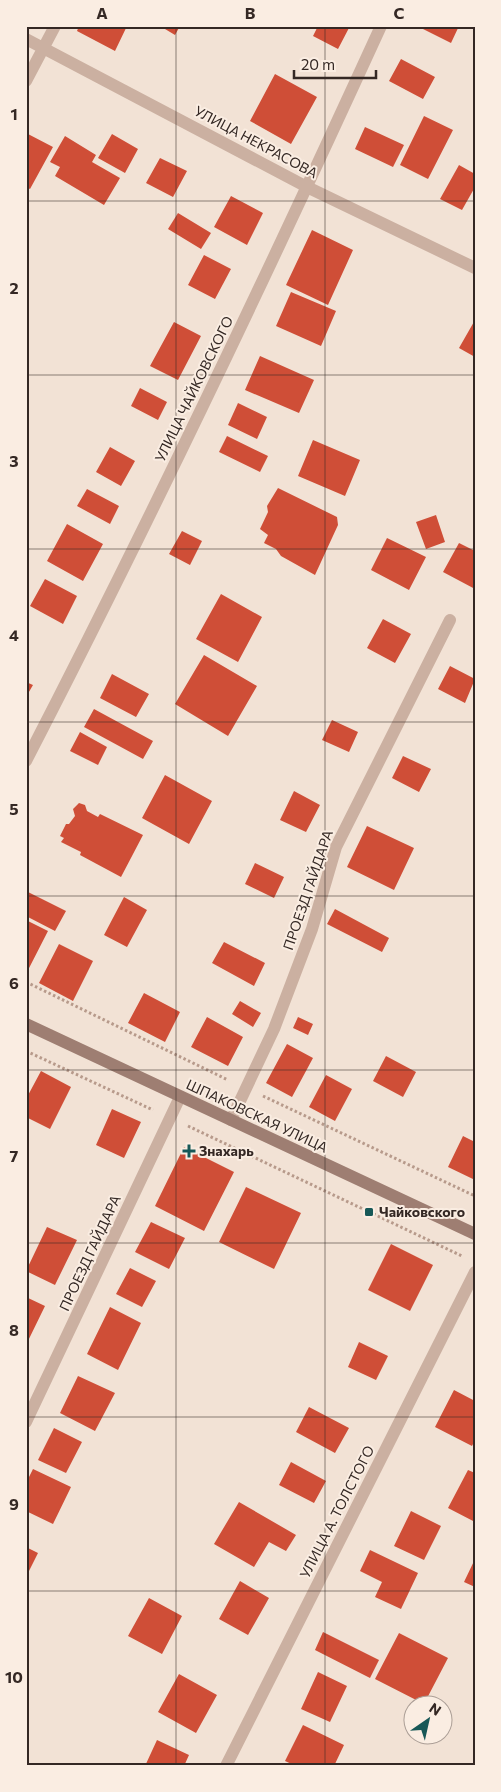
<svg xmlns="http://www.w3.org/2000/svg" width="501" height="1792" viewBox="0 0 501 1792" font-family="Commissioner,sans-serif">
<style>
.building{fill:#cf4e37}
.lines{fill:none;stroke-linecap:round;stroke-linejoin:round}
.path{stroke:#b79a8b;stroke-width:3;stroke-dasharray:2.5 2.5;stroke-linecap:butt}
.minor{stroke:#cbb0a1;stroke-width:12}
.secondary{stroke:#9e7e72;stroke-width:12}
.grid{fill:none;stroke:#342824;stroke-width:1;stroke-opacity:0.55}
.poi-dot{fill:#175857;stroke:#faede2;stroke-width:2}
.labels{text-anchor:middle;stroke-width:4;stroke-linejoin:round;paint-order:stroke}
.street-label{font-size:14px;fill:#342824;stroke:#faede2}
.poi-label{font-size:14px;font-weight:bold;fill:#342824;stroke:#faede2;text-anchor:start}
.neatline{fill:none;stroke:#342824;stroke-width:2}
.grid-label{font-size:16px;text-anchor:middle;font-weight:bold;fill:#342824}
</style>
<rect width="100%" height="100%" fill="#f2e2d5"/>
<path class="building" d="M79 26H127L115 51 77 31Z
M160 26H180L175 35Z
M318 26H350L338 49 313 36Z
M417 26H459L451 43Z
M401 59 435 77 423 99 389 81Z
M275 74 317 97 291 144 250 121Z
M424 116 453 130 428 179 400 165Z
M365 127 404 145 393 167 355 149Z
M28 134 53 147 30 189 26 187V138Z
M112 134 138 149 125 173 98 158Z
M65 136 96 155 92 162 120 178 104 205 55 176 60 167 50 162Z
M160 158 187 171 173 197 146 183Z
M459 165 475 174V187L462 210 440 199Z
M231 196 263 213 247 245 214 227Z
M178 213 211 233 201 249 168 229Z
M312 230 353 250 328 305 286 285Z
M204 255 231 269 215 299 188 285Z
M291 292 336 311 321 346 276 326Z
M475 320V357L459 348Z
M174 322 201 336 178 380 150 366Z
M260 356 314 380 299 413 245 390Z
M140 388 167 402 158 420 131 406Z
M238 403 267 417 257 439 228 425Z
M227 436 268 456 260 472 219 452Z
M313 440 360 460 345 496 298 476Z
M110 447 135 461 121 486 96 472Z
M278 488 337 517 338 525 315 575 281 556 276 549 264 543 268 535 260 529 268 512 267 506Z
M87 489 119 506 110 524 77 506Z
M436 515 445 542 426 549 416 522Z
M67 524 103 544 83 581 47 561Z
M182 531 202 541 190 565 169 554Z
M387 538 426 557 409 590 371 570Z
M459 543 475 551V589L443 572Z
M45 579 77 596 63 624 30 606Z
M221 594 262 617 238 662 196 639Z
M383 619 411 634 395 663 367 648Z
M204 655 257 686 228 736 175 704Z
M450 666 475 679 465 703 438 689Z
M112 674 149 694 136 717 100 698Z
M26 682 33 685 26 697Z
M94 709 153 741 143 759 84 727Z
M332 720 358 732 349 752 322 740Z
M80 732 107 747 98 765 70 751Z
M403 756 431 769 419 792 392 778Z
M165 775 212 801 189 844 142 818Z
M294 791 320 805 306 832 280 820Z
M79 803 85 805 87 811 98 817 100 814 143 835 121 877 80 855 81 852 61 842 64 838 60 836 66 824H69L75 816 73 809Z
M367 826 414 848 394 890 347 867Z
M255 863 284 877 274 898 245 884Z
M26 891 66 911 55 931 26 916Z
M124 897 147 910 127 947 104 935Z
M335 909 389 938 382 952 327 924Z
M26 920 48 931 26 974Z
M224 942 265 963 254 986 212 963Z
M59 944 93 961 73 1001 39 983Z
M144 993 180 1012 165 1042 128 1023Z
M240 1001 261 1013 253 1027 232 1014Z
M207 1017 243 1037 228 1066 191 1047Z
M298 1017 313 1024 308 1035 293 1028Z
M287 1044 313 1058 292 1097 266 1083Z
M386 1056 416 1072 403 1097 373 1081Z
M41 1071 71 1087 50 1129 26 1117V1099Z
M326 1075 352 1089 335 1121 309 1107Z
M112 1109 141 1122 124 1158 96 1145Z
M463 1136 475 1142V1180L448 1167Z
M184 1147 234 1172 204 1231 155 1206Z
M246 1187 301 1213 274 1269 219 1242Z
M151 1222 185 1238 169 1269 135 1252Z
M47 1227 77 1240 55 1285 26 1271Z
M391 1244 433 1265 410 1311 368 1290Z
M130 1268 156 1281 142 1307 116 1294Z
M26 1297 45 1306 26 1345Z
M110 1307 141 1323 118 1370 87 1354Z
M359 1342 388 1356 376 1380 348 1367Z
M78 1376 115 1393 95 1431 60 1413Z
M454 1390 475 1401V1440L472 1446 435 1427Z
M309 1407 349 1428 335 1453 296 1432Z
M54 1428 82 1442 66 1473 38 1460Z
M291 1462 326 1481 314 1503 279 1485Z
M33 1469 71 1487 53 1524 26 1511V1483Z
M468 1470 475 1473V1522L448 1508Z
M239 1502 296 1535 286 1551 269 1542 254 1567 214 1544Z
M411 1511 441 1526 424 1560 394 1546Z
M26 1547 38 1553 26 1577Z
M370 1550 418 1573 401 1609 375 1597 382 1582 360 1571Z
M475 1559V1587L464 1582Z
M240 1581 269 1598 248 1635 219 1619Z
M149 1598 182 1616 162 1654 128 1636Z
M323 1632 379 1660 370 1678 315 1650Z
M399 1633 448 1658 424 1704 375 1679Z
M318 1672 347 1686 330 1722 301 1709Z
M179 1674 217 1695 196 1733 158 1712Z
M303 1725 344 1745 334 1766H296L285 1761Z
M157 1740 189 1755 184 1766H145Z"/>
<g class="lines">
<path class="path" d="M26 982 228 1080
M26 1051 153 1110
M263 1096 475 1196
M188 1126 462 1256"/>
<path class="minor" d="M26 39 307 187 475 268
M26 81 55 26
M26 761C151 519 268 273 381 26
M231 1120 274 1029 312 929 336 847 450 620
M26 1422 180 1097
M226 1766 475 1272"/>
<path class="secondary" d="M26 1024 475 1234"/>
</g>
<path class="grid" d="M176 26V1766M325 26V1766M26 201H475M26 375H475M26 549H475M26 722H475M26 896H475M26 1070H475M26 1243H475M26 1417H475M26 1591H475"/>
<g class="poi-dot">
<path d="M186.5 1143.5h5v5h5v5h-5v5h-5v-5h-5v-5h5z"/>
<rect x="364" y="1207" width="10" height="10" rx="2.5"/>
</g>
<g class="labels">
<g class="street-label">
<text transform="translate(256 142) rotate(28)" y="5">УЛИЦА НЕКРАСОВА</text>
<text transform="translate(194 389) rotate(-64)" y="5">УЛИЦА ЧАЙКОВСКОГО</text>
<text transform="translate(308 890) rotate(-71)" y="5">ПРОЕЗД ГАЙДАРА</text>
<text transform="translate(257 1116) rotate(25)" y="5">ШПАКОВСКАЯ УЛИЦА</text>
<text transform="translate(90 1253) rotate(-65)" y="5">ПРОЕЗД ГАЙДАРА</text>
<text transform="translate(337 1512) rotate(-63)" y="5">УЛИЦА А. ТОЛСТОГО</text>
</g>
<g class="poi-label">
<text x="199" y="1156">Знахарь</text>
<text x="379" y="1217">Чайковского</text>
</g>
</g>
<rect width="501" height="1792" fill="none" stroke="#faede2" stroke-width="55"/>
<g transform="translate(428 1720) rotate(34)"><circle r="24" fill="#faede2" stroke="#ab9e96"/>
<path d="M0-4L9 19L0 12L-9 19Z" fill="#175857"/>
<text y="-8" font-size="14" font-weight="bold" text-anchor="middle" fill="#342824">N</text>
</g>
<path d="M294 70v8h82v-8" fill="none" stroke="#342824" stroke-width="2.5"/>
<text x="301" y="70" font-size="15" fill="#342824" stroke="#faede2" stroke-width="4" paint-order="stroke">20 m</text>
<rect x="28" y="28" width="446" height="1736" class="neatline"/>
<g class="grid-label">
<text x="102" y="19">A</text>
<text x="250" y="19">B</text>
<text x="399" y="19">C</text>
<text x="14" y="120">1</text>
<text x="14" y="294">2</text>
<text x="14" y="467">3</text>
<text x="14" y="641">4</text>
<text x="14" y="815">5</text>
<text x="14" y="989">6</text>
<text x="14" y="1162">7</text>
<text x="14" y="1336">8</text>
<text x="14" y="1510">9</text>
<text x="14" y="1683">10</text>
</g>
</svg>
